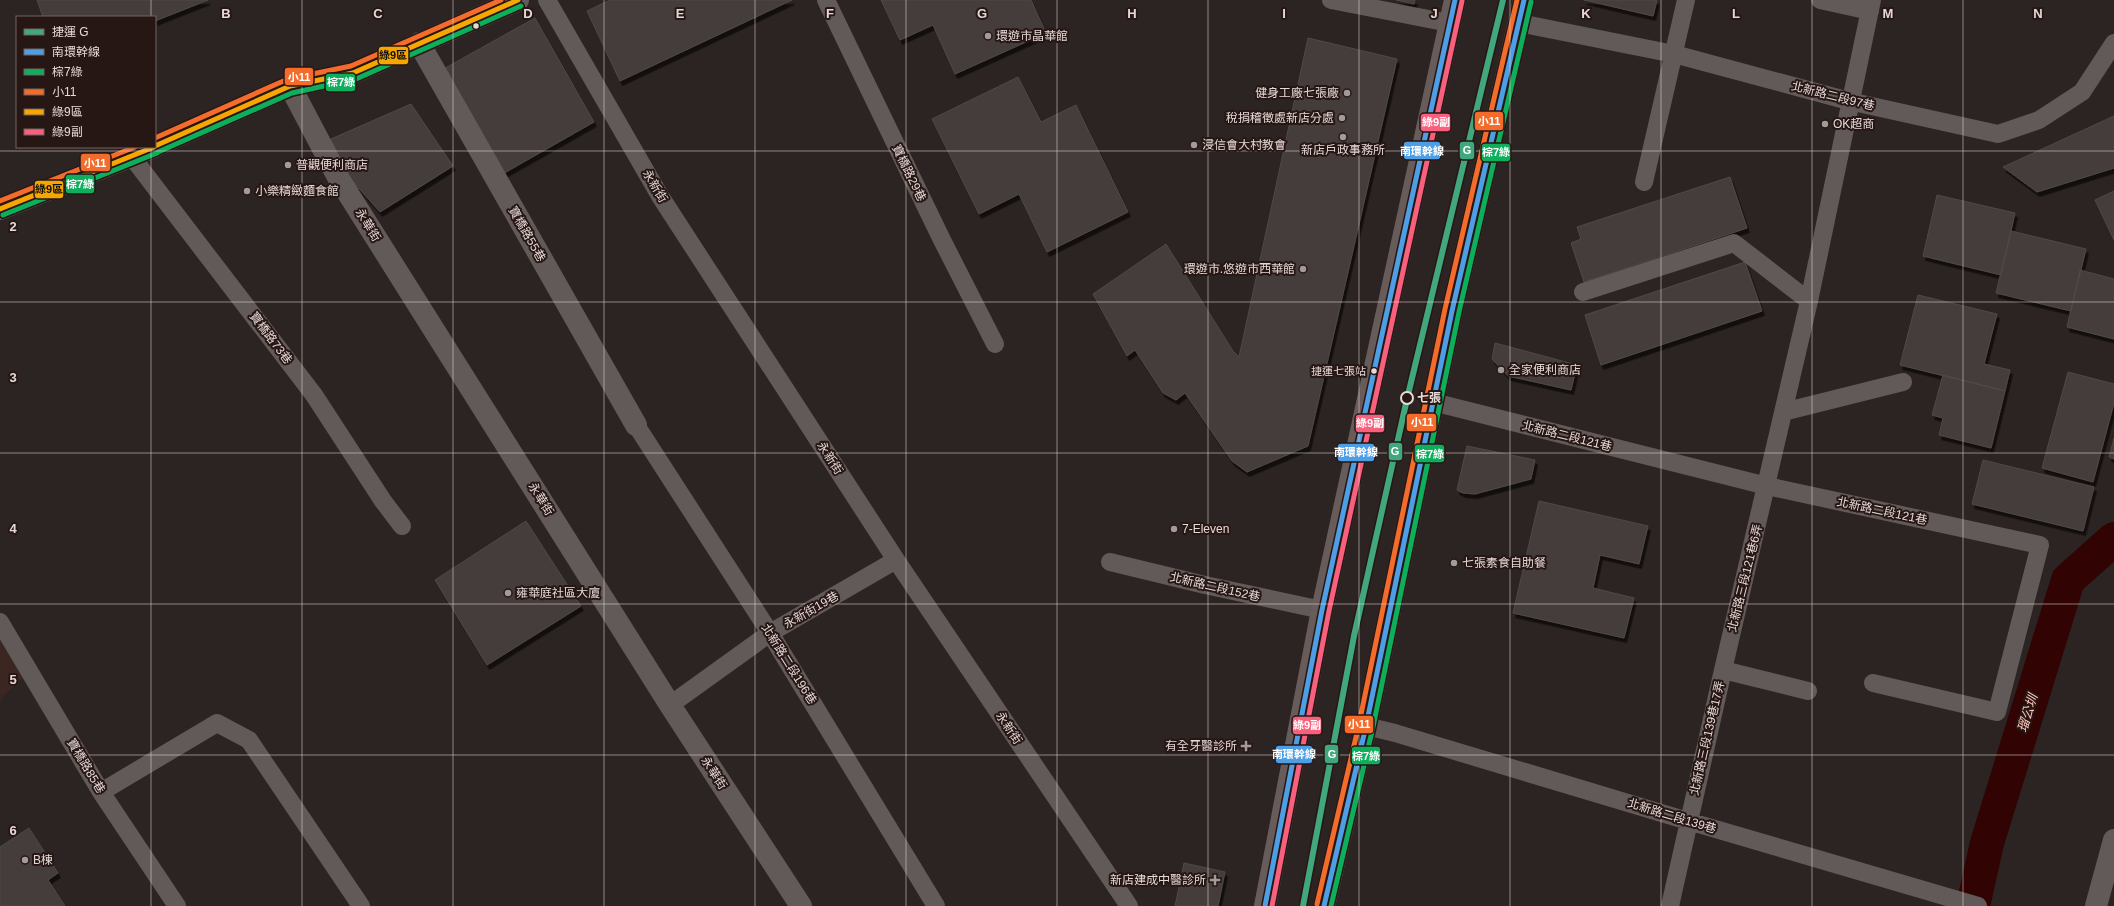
<svg xmlns="http://www.w3.org/2000/svg" width="2114" height="906" viewBox="0 0 2114 906" font-family="Helvetica,'Noto Sans TC',sans-serif">
<style>
.built{fill:#3b2622}
.lines{fill:none;stroke-linecap:round;stroke-linejoin:round}
.canal{stroke:#310403;stroke-width:34}
.building{fill:#443c3a;stroke:#504947;filter:url(#shadow)}
.lane{stroke:#625a58;stroke-width:18}
.street{stroke:#625a58;stroke-width:22}
.secondary{stroke:#625a58;stroke-width:22}
.primary{stroke:#675c5a;stroke-width:22}
.bus-1-casing{stroke:#271714;stroke-width:8}
.bus-2-casing{stroke:#271714;stroke-width:8}
.bus-3-casing{stroke:#271714;stroke-width:8}
.bus-4-casing{stroke:#271714;stroke-width:8}
.bus-5-casing{stroke:#271714;stroke-width:8}
.bus-1{stroke:#4d9ee5;stroke-width:5}
.bus-2{stroke:#0daf5c;stroke-width:5}
.bus-3{stroke:#f36c2b;stroke-width:5}
.bus-4{stroke:#f7a600;stroke-width:5}
.bus-5{stroke:#f8607d;stroke-width:5}
.metro-1-casing{stroke:#271714;stroke-width:9}
.metro-1{stroke:#41a87d;stroke-width:6}
.grid{fill:none;stroke:#e5d9d7;stroke-width:1;stroke-opacity:0.55}
.bus-dot{fill:#e5d9d7;stroke:#271714;stroke-width:1.5}
.poi-dot{fill:#a49a98;stroke:#271714;stroke-width:1.5}
.stop-dot{fill:#271714;stroke:#e5d9d7;stroke-width:2}
.labels{text-anchor:middle;stroke-width:4;stroke-linejoin:round;paint-order:stroke}
.bus-label{font-size:11px;fill:#e5d9d7;stroke:#271714;text-anchor:end}
.poi-label{font-size:12px;fill:#e5d9d7;stroke:#271714;text-anchor:start}
.street-label{font-size:12px;fill:#e5d9d7;stroke:#271714}
.stop-label{font-size:12px;font-weight:bold;fill:#e5d9d7;stroke:#271714;text-anchor:start}
.water-label{font-size:13px;font-style:italic;fill:#fec6bb;stroke:#271714}
.grid-label{font-size:13px;text-anchor:middle;font-weight:bold;fill:#e5d9d7;stroke:#271714;stroke-width:4;stroke-linejoin:round;paint-order:stroke}
.line-badge{stroke:#271714;stroke-width:1.5}
.badge-label{font-size:11px;text-anchor:middle;font-weight:bold;fill:#fff}
.pale-badge-label{font-size:11px;text-anchor:middle;font-weight:bold;fill:#111}
</style>
<defs>
<filter id="shadow"><feDropShadow dx="2.5" dy="4.5" stdDeviation="0" flood-color="#0009"/></filter>
</defs>
<rect width="100%" height="100%" fill="#2c2422"/>
<path class="built" d="M0 637 25 676 4 695 0 703Z"/>
<g class="lines">
<path class="canal" d="M1973 906 1987 843 2068 580 2114 539"/>
</g>
<path class="building" d="M37 0H208L155 21V17H43Z
M610 0H792L620 81 587 11Z
M881 0H1031L1046 33 955 74 933 25 900 40Z
M1396 0H1415L1414 4Z
M1584 0H1657L1653 16Z
M535 18 594 122 499 176 440 71Z
M1308 38 1397 59 1308 446 1247 472 1232 461 1185 393 1176 400 1163 393 1135 350 1127 356 1093 294 1166 244 1233 351 1239 357Z
M1018 77 1041 122 1076 105 1128 212 1047 252 1019 194 979 214 932 119Z
M411 104 453 166 380 212 345 173 331 139Z
M2114 116V168L2037 192 2003 167Z
M1730 177 1747 228 1584 282 1571 243 1581 239 1577 227Z
M2114 191V240L2095 200Z
M1937 195 2015 213 2001 275 1923 256Z
M2011 231 2086 249 2071 311 1996 293Z
M1745 262 1762 311 1601 365 1585 315Z
M2080 270 2114 279V339L2067 327Z
M1918 295 1997 314 1984 364 2010 370 2005 391 1900 365Z
M1495 343 1577 365 1571 390 1508 376 1492 359Z
M2068 372 2114 384V403L2093 482 2042 468Z
M1943 375 2005 391 1991 448 1939 435 1943 418 1932 415Z
M2114 438V459L2109 457Z
M1467 446 1535 460 1531 479 1475 494 1463 493 1457 490Z
M1983 460 2094 487 2083 531 1972 504Z
M1539 501 1648 526 1639 564 1600 555 1593 588 1634 598 1624 638 1513 613Z
M526 521 581 606 487 665 435 580Z
M29 828 58 873 48 880 65 906H0V847Z
M1184 863 1225 872 1218 906H1175Z"/>
<g class="lines">
<path class="lane" d="M547 0 660 196 896 560 1129 906
M826 0 941 238 995 344
M1331 0 1449 23
M1820 0 1870 11
M1519 23 1674 54 1849 101 1998 134 2039 120 2082 92 2114 43
M132 157 314 395 383 501 402 526
M1644 182 1686 0
M1583 292 1734 243 1809 301
M1433 402 1767 486 2040 545 1997 712 1873 683
M1783 412 1903 382
M636 425 770 633 936 906
M1110 562 1205 585 1322 610
M0 622 101 792 177 906
M1723 670 1809 301 1872 0
M670 705 770 633 896 560
M1366 726 1395 733 1688 821 1978 906
M101 792 217 723 249 740 361 906
M1670 906 1723 670 1808 691"/>
<path class="street" d="M419 43 636 425
M290 86 339 179 670 705 801 906
M2096 906 2114 840"/>
<path class="secondary" d="M155 146 290 86 353 73 518 0
M0 209 154 147"/>
<path class="primary" d="M1265 906 1322 610 1455 0
M1324 906 1366 726 1452 311 1524 0"/>
<defs>
<path id="bus-1" d="M1265 906 1322 610 1455 0
M1324 906 1366 726 1452 311 1524 0"/>
<path id="bus-2" d="M158 152 292 93 356 79 521 6
M3 215 157 153
M1331 906 1373 727 1459 312 1531 2"/>
<path id="bus-3" d="M155 138 288 79 351 66 501 0
M0 201 135 147
M1317 904 1359 724 1445 309 1517 0"/>
<path id="bus-4" d="M155 146 290 86 353 73 518 0
M0 209 154 147"/>
<path id="bus-5" d="M1272 906 1329 611 1462 1"/>
</defs>
<use href="#bus-1" class="bus-1-casing"/>
<use href="#bus-2" class="bus-2-casing"/>
<use href="#bus-3" class="bus-3-casing"/>
<use href="#bus-4" class="bus-4-casing"/>
<use href="#bus-5" class="bus-5-casing"/>
<use href="#bus-1" class="bus-1"/>
<use href="#bus-2" class="bus-2"/>
<use href="#bus-3" class="bus-3"/>
<use href="#bus-4" class="bus-4"/>
<use href="#bus-5" class="bus-5"/>
<defs>
<path id="metro-1" d="M1303 906 1354 636 1407 399 1503 0"/>
</defs>
<use href="#metro-1" class="metro-1-casing"/>
<use href="#metro-1" class="metro-1"/>
</g>
<path class="grid" d="M151 0V17M302 0V906M453 0V906M604 0V906M755 0V906M906 0V906M1057 0V906M1208 0V906M1359 0V906M1510 0V906M1661 0V906M1812 0V906M1963 0V906M151 147V906M0 151H2114M0 302H2114M0 453H2114M0 604H2114M0 755H2114"/>
<g class="bus-dot">
<circle cx="476" cy="26" r="3.5"/>
<circle cx="1374" cy="371" r="3.5"/>
</g>
<g class="poi-dot">
<circle cx="988" cy="36" r="4"/>
<circle cx="1347" cy="93" r="4"/>
<circle cx="1342" cy="118" r="4"/>
<circle cx="1825" cy="124" r="4"/>
<circle cx="1343" cy="137" r="4"/>
<circle cx="1194" cy="145" r="4"/>
<circle cx="288" cy="165" r="4"/>
<circle cx="247" cy="191" r="4"/>
<circle cx="1303" cy="269" r="4"/>
<circle cx="1501" cy="370" r="4"/>
<circle cx="1174" cy="529" r="4"/>
<circle cx="1454" cy="563" r="4"/>
<circle cx="508" cy="593" r="4"/>
<path d="M1244 740h4v4h4v4h-4v4h-4v-4h-4v-4h4z"/>
<circle cx="25" cy="860" r="4"/>
<path d="M1213 874h4v4h4v4h-4v4h-4v-4h-4v-4h4z"/>
</g>
<circle class="stop-dot" cx="1407" cy="398" r="6"/>
<g class="labels">
<g class="bus-label">
<text x="1366" y="375">捷運七張站</text>
</g>
<g class="poi-label">
<text x="996" y="40">環遊市晶華館</text>
<text x="1339" y="97" text-anchor="end">健身工廠七張廠</text>
<text x="1334" y="122" text-anchor="end">稅捐稽徵處新店分處</text>
<text x="1833" y="128">OK超商</text>
<text x="1202" y="149">浸信會大村教會</text>
<text x="1343" y="154" text-anchor="middle">新店戶政事務所</text>
<text x="296" y="169">普觀便利商店</text>
<text x="255" y="195">小樂精緻麵食館</text>
<text x="1295" y="273" text-anchor="end">環遊市.悠遊市西華館</text>
<text x="1509" y="374">全家便利商店</text>
<text x="1182" y="533">7-Eleven</text>
<text x="1462" y="567">七張素食自助餐</text>
<text x="516" y="597">雍華庭社區大廈</text>
<text x="1237" y="750" text-anchor="end">有全牙醫診所</text>
<text x="33" y="864">B棟</text>
<text x="1206" y="884" text-anchor="end">新店建成中醫診所</text>
</g>
<g class="street-label">
<text transform="translate(1833 96) rotate(14)" y="4">北新路二段97巷</text>
<text transform="translate(909 173) rotate(64)" y="4">寶橋路29巷</text>
<text transform="translate(655 186) rotate(59)" y="4">永新街</text>
<text transform="translate(368 225) rotate(58)" y="4">永華街</text>
<text transform="translate(527 234) rotate(60)" y="4">寶橋路55巷</text>
<text transform="translate(271 338) rotate(53)" y="4">寶橋路73巷</text>
<text transform="translate(1567 436) rotate(14)" y="4">北新路二段121巷</text>
<text transform="translate(830 458) rotate(57)" y="4">永新街</text>
<text transform="translate(541 499) rotate(58)" y="4">永華街</text>
<text transform="translate(1882 511) rotate(12)" y="4">北新路二段121巷</text>
<text transform="translate(1745 578) rotate(-76)" y="4">北新路三段121巷6弄</text>
<text transform="translate(1215 587) rotate(13)" y="4">北新路二段152巷</text>
<text transform="translate(811 610) rotate(-30)" y="4">永新街19巷</text>
<text transform="translate(789 664) rotate(58)" y="4">北新路二段196巷</text>
<text transform="translate(1009 728) rotate(56)" y="4">永新街</text>
<text transform="translate(1707 738) rotate(-77)" y="4">北新路三段139巷17弄</text>
<text transform="translate(86 766) rotate(59)" y="4">寶橋路85巷</text>
<text transform="translate(714 773) rotate(57)" y="4">永華街</text>
<text transform="translate(1672 816) rotate(17)" y="4">北新路二段139巷</text>
</g>
<g class="stop-label">
<text x="1417" y="402">七張</text>
</g>
<g class="water-label">
<text transform="translate(2027 713) rotate(-73)" y="5">瑠公圳</text>
</g>
</g>
<g class="grid-label">
<text x="226" y="18">B</text>
<text x="378" y="18">C</text>
<text x="528" y="18">D</text>
<text x="680" y="18">E</text>
<text x="830" y="18">F</text>
<text x="982" y="18">G</text>
<text x="1132" y="18">H</text>
<text x="1284" y="18">I</text>
<text x="1434" y="18">J</text>
<text x="1586" y="18">K</text>
<text x="1736" y="18">L</text>
<text x="1888" y="18">M</text>
<text x="2038" y="18">N</text>
<text x="13" y="231">2</text>
<text x="13" y="382">3</text>
<text x="13" y="533">4</text>
<text x="13" y="684">5</text>
<text x="13" y="835">6</text>
</g>
<g class="line-badge">
<rect x="378" y="46" width="31" height="19" rx="4" fill="#f7a600"/>
<rect x="284" y="67" width="30" height="19" rx="4" fill="#f36c2b"/>
<rect x="325" y="73" width="31" height="19" rx="4" fill="#0daf5c"/>
<rect x="1474" y="111" width="30" height="20" rx="4" fill="#f36c2b"/>
<rect x="1420" y="113" width="31" height="19" rx="4" fill="#f8607d"/>
<rect x="1459" y="141" width="16" height="19" rx="4" fill="#41a87d"/>
<rect x="1403" y="141" width="38" height="19" rx="4" fill="#4d9ee5"/>
<rect x="1481" y="143" width="30" height="19" rx="4" fill="#0daf5c"/>
<rect x="80" y="153" width="31" height="19" rx="4" fill="#f36c2b"/>
<rect x="65" y="174" width="30" height="20" rx="4" fill="#0daf5c"/>
<rect x="34" y="180" width="30" height="19" rx="4" fill="#f7a600"/>
<rect x="1406" y="413" width="31" height="19" rx="4" fill="#f36c2b"/>
<rect x="1355" y="414" width="30" height="19" rx="4" fill="#f8607d"/>
<rect x="1388" y="442" width="15" height="19" rx="4" fill="#41a87d"/>
<rect x="1337" y="443" width="38" height="19" rx="4" fill="#4d9ee5"/>
<rect x="1414" y="444" width="31" height="19" rx="4" fill="#0daf5c"/>
<rect x="1344" y="715" width="30" height="19" rx="4" fill="#f36c2b"/>
<rect x="1292" y="716" width="30" height="19" rx="4" fill="#f8607d"/>
<rect x="1324" y="744" width="15" height="20" rx="4" fill="#41a87d"/>
<rect x="1275" y="745" width="38" height="19" rx="4" fill="#4d9ee5"/>
<rect x="1351" y="746" width="30" height="19" rx="4" fill="#0daf5c"/>
</g>
<g class="badge-label">
<text x="299" y="81">小11</text>
<text x="341" y="86">棕7綠</text>
<text x="1489" y="125">小11</text>
<text x="1436" y="126">綠9副</text>
<text x="1467" y="154">G</text>
<text x="1422" y="155">南環幹線</text>
<text x="1496" y="156">棕7綠</text>
<text x="95" y="167">小11</text>
<text x="80" y="188">棕7綠</text>
<text x="1422" y="426">小11</text>
<text x="1370" y="427">綠9副</text>
<text x="1395" y="455">G</text>
<text x="1356" y="456">南環幹線</text>
<text x="1430" y="458">棕7綠</text>
<text x="1359" y="728">小11</text>
<text x="1307" y="729">綠9副</text>
<text x="1332" y="758">G</text>
<text x="1294" y="758">南環幹線</text>
<text x="1366" y="760">棕7綠</text>
</g>
<g class="pale-badge-label">
<text x="393" y="59">綠9區</text>
<text x="49" y="193">綠9區</text>
</g>
<rect x="16" y="16" width="140" height="132" fill="#271714" stroke="#736562"/>
<rect x="24" y="29" width="20" height="6" fill="#41a87d" stroke="#736562"/>
<text x="52" y="36" font-size="12" fill="#e5d9d7">捷運 G</text>
<rect x="24" y="49" width="20" height="6" fill="#4d9ee5" stroke="#736562"/>
<text x="52" y="56" font-size="12" fill="#e5d9d7">南環幹線</text>
<rect x="24" y="69" width="20" height="6" fill="#0daf5c" stroke="#736562"/>
<text x="52" y="76" font-size="12" fill="#e5d9d7">棕7綠</text>
<rect x="24" y="89" width="20" height="6" fill="#f36c2b" stroke="#736562"/>
<text x="52" y="96" font-size="12" fill="#e5d9d7">小11</text>
<rect x="24" y="109" width="20" height="6" fill="#f7a600" stroke="#736562"/>
<text x="52" y="116" font-size="12" fill="#e5d9d7">綠9區</text>
<rect x="24" y="129" width="20" height="6" fill="#f8607d" stroke="#736562"/>
<text x="52" y="136" font-size="12" fill="#e5d9d7">綠9副</text>
</svg>
